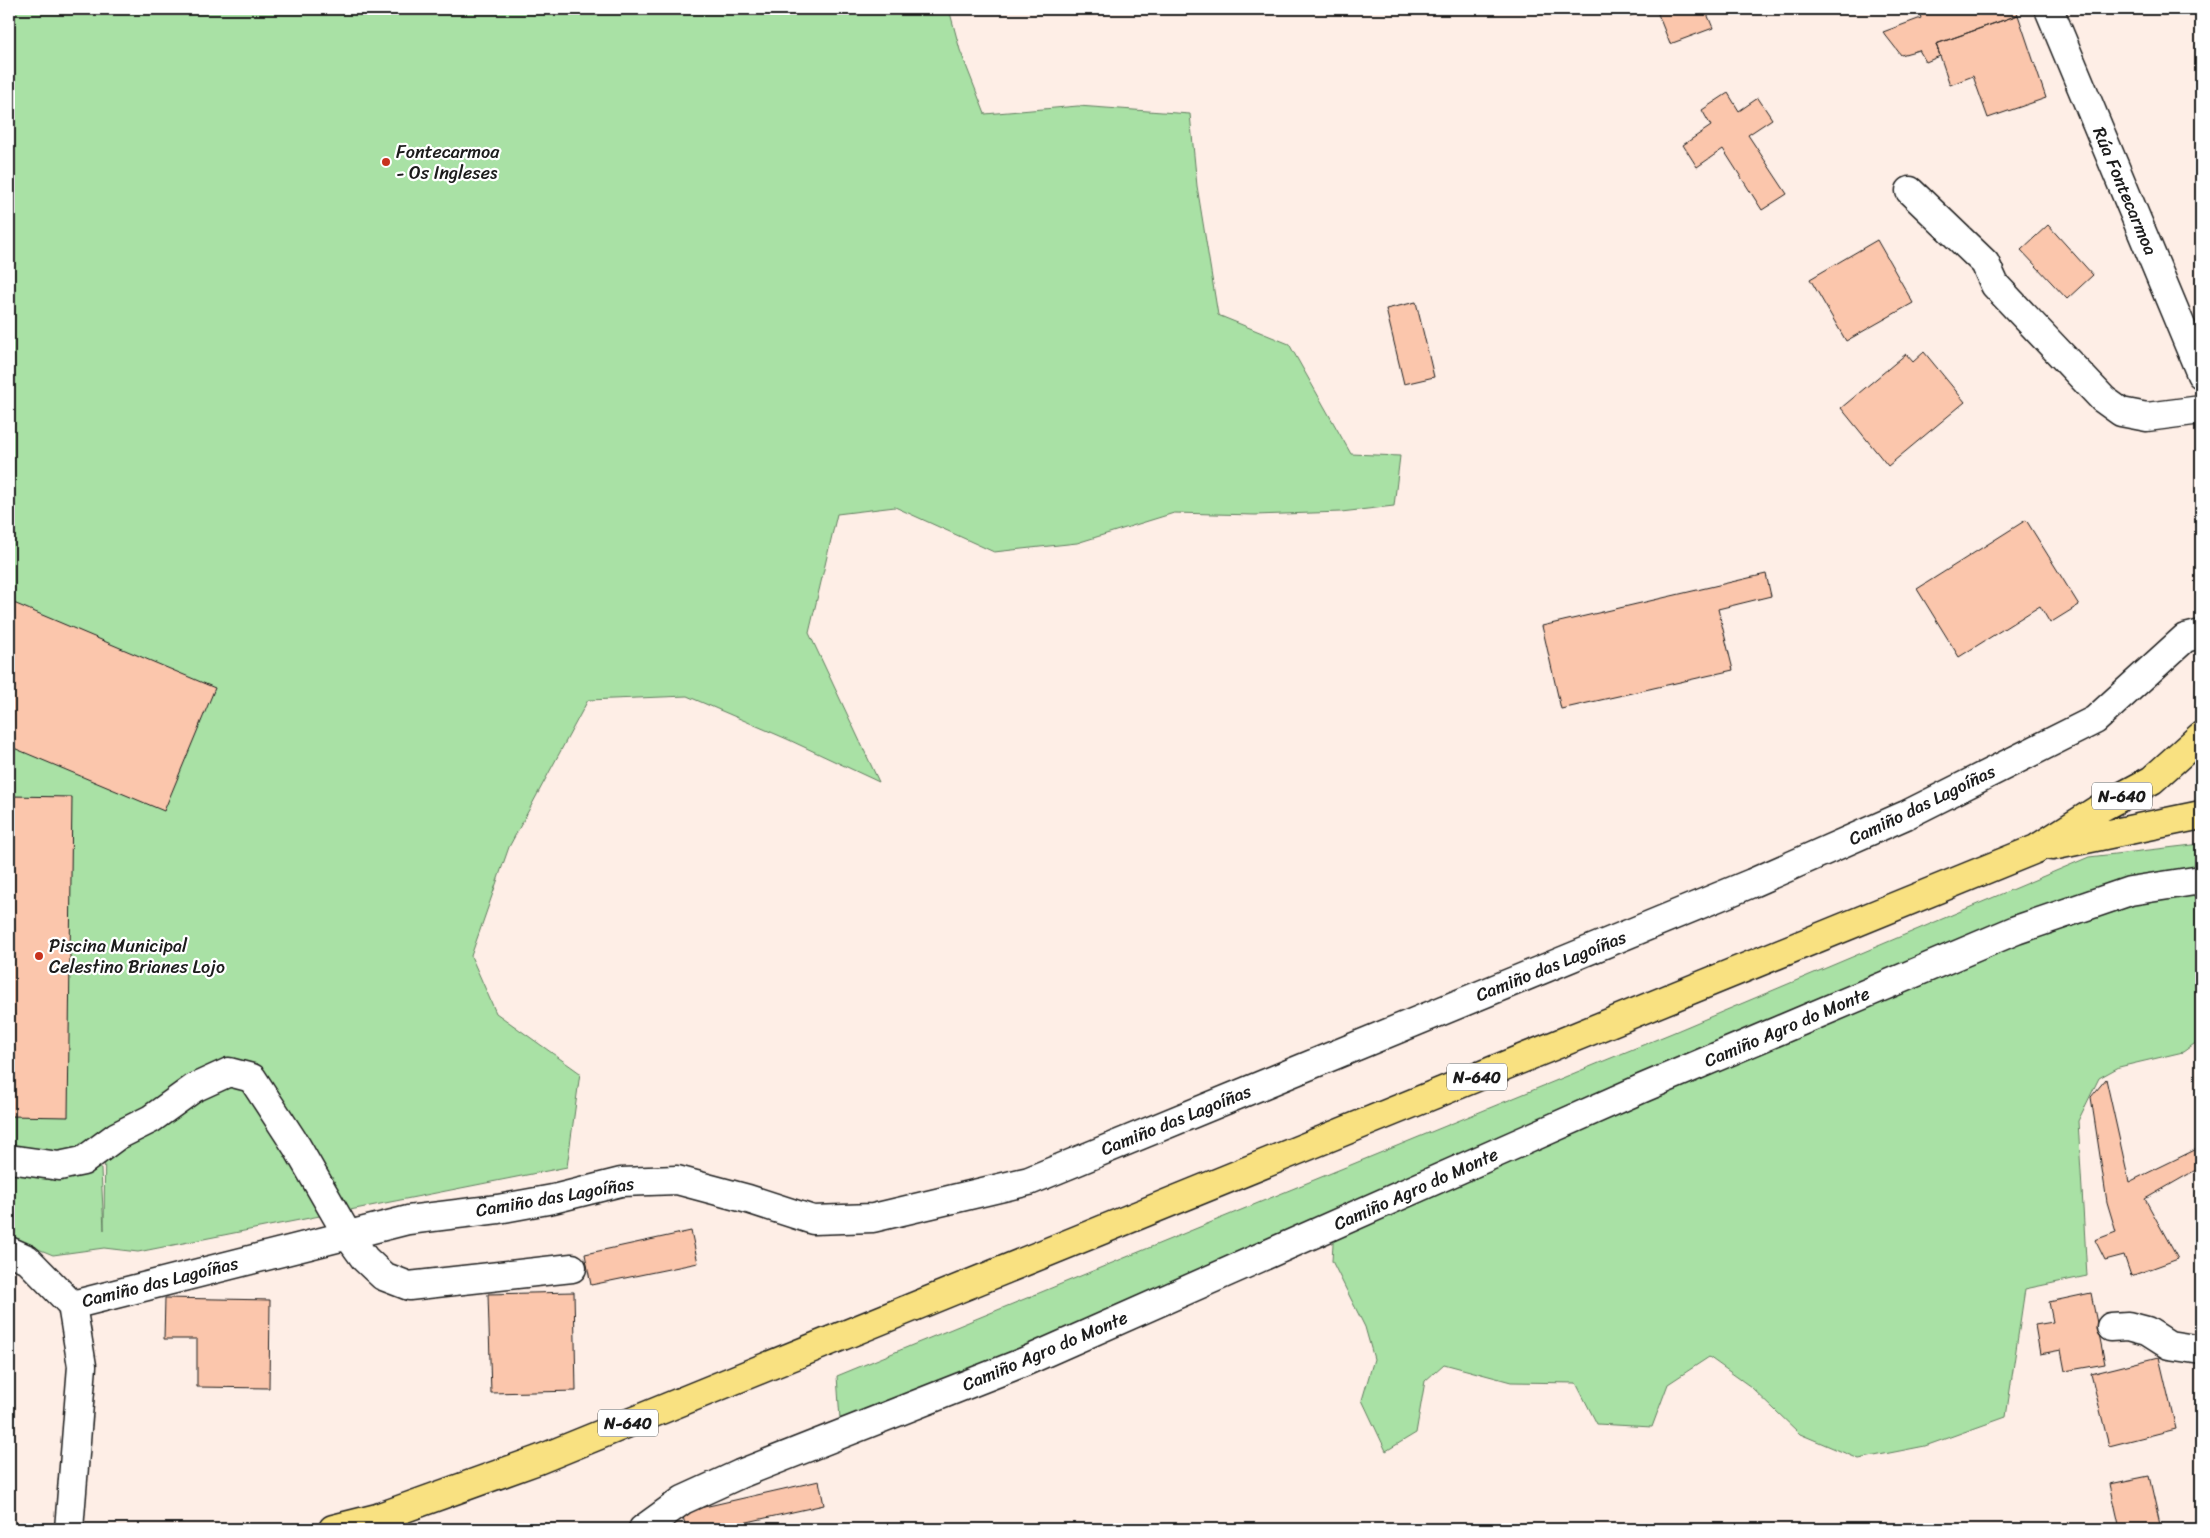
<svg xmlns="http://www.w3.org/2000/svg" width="2210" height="1538" viewBox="0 0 2210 1538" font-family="Sriracha,sans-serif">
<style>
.green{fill:#a9e1a5;stroke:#627e60;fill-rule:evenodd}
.building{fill:#fbc6ac;stroke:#1c1c1c}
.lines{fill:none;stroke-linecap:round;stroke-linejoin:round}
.minor-casing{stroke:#1c1c1c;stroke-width:31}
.highway-casing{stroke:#1c1c1c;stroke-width:31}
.minor{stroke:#fff;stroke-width:28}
.highway{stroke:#f9e181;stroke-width:28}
.poi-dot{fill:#c8321e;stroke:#fff;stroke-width:2}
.labels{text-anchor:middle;stroke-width:4.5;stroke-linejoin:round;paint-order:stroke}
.shield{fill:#fff;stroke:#606060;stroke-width:1}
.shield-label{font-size:16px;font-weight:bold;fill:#1c1c1c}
.poi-label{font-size:18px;fill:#1c1c1c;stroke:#fff;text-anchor:start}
.street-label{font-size:18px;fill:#1c1c1c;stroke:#fff}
</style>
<rect width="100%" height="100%" fill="#feeee6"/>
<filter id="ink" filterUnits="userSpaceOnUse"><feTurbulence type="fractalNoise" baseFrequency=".02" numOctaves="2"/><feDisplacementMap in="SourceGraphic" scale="10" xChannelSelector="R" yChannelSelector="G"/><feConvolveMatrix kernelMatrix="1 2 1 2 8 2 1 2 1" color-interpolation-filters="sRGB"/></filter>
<g filter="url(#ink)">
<path class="green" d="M9 9H949L960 50 985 114 1078 106 1190 114 1197 186 1218 315 1289 344 1351 454 1400 456 1394 506 1341 512 1255 515 1174 513 1077 543 994 552 895 507 837 514 809 633 879 782 787 739 687 696 588 700 509 847 471 956 496 1013 580 1073 567 1167 138 1252 104 1248 53 1255 9 1237ZM105 1133 104 1230 100 1150Z
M2201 844V1039L2183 1052 2119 1067 2099 1078 2078 1121 2087 1276 2025 1289 2006 1417 1925 1446 1859 1459 1800 1434 1751 1387 1709 1357 1668 1384 1652 1427 1597 1424 1576 1383 1511 1382 1444 1364 1425 1381 1416 1433 1386 1451 1362 1400 1374 1359 1365 1327 1332 1261 1334 1226 841 1434 837 1376 1672 1033 2089 857Z"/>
<path class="building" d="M1627 9H1649L1630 16Z
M1656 9H1705L1713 28 1670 44Z
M1918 9H2016L2018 15 1936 44 1940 56 1926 62 1919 50 1901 55 1883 32 1921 18Z
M2161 9H2201V10L2162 15Z
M2018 15 2046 98 1988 118 1973 76 1950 85 1936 44Z
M1728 93 1739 111 1758 98 1772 119 1748 135 1787 194 1762 210 1723 149 1697 167 1683 145 1711 126 1702 110Z
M2048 225 2093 275 2067 299 2021 250Z
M1877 240 1913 303 1846 341 1810 279Z
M1416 302 1434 377 1404 384 1386 309Z
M1924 352 1965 402 1888 466 1841 408 1906 354 1913 362Z
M2026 520 2079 605 2050 623 2040 606 1959 657 1917 589Z
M1766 574 1771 596 1718 609 1733 670 1561 709 1542 626Z
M9 601 215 688 164 811 9 746Z
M9 796 72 797 68 1117 9 1116Z
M2106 1079 2129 1182 2201 1147V1167L2145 1199 2178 1259 2131 1276 2124 1255 2105 1260 2095 1240 2116 1232 2107 1202 2091 1097Z
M691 1231 698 1263 591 1285 585 1254Z
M574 1292 576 1391 491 1393 488 1294Z
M2091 1293 2105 1364 2065 1371 2061 1350 2040 1354 2035 1325 2053 1322 2049 1302Z
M165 1298 270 1300 269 1388 197 1387V1339H164Z
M2159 1357 2176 1429 2109 1446 2091 1374Z
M2149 1476 2161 1529H2120L2110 1484Z
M819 1481 824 1505 716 1529H686L682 1512Z"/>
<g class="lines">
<defs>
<path id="minor" d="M2049 9 2201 374
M1910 191 1985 263 1995 285 2103 399 2121 412 2147 417 2201 410
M9 1159 59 1166 83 1161 117 1136 151 1119 194 1088 229 1072 252 1078 297 1147 347 1234 365 1259 383 1276 409 1286 572 1268
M9 1251 27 1259 72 1305 82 1366 69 1529
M72 1305 408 1220 498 1209 553 1199 621 1182 677 1180 748 1199 813 1220 873 1218 1029 1181 1752 883 1906 815 2095 720 2185 638 2201 634
M2111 1327 2128 1326 2147 1331 2169 1345 2201 1350
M643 1529 683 1500 740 1474 1024 1362 1643 1088 2016 930 2130 891 2201 880"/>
<path id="highway" d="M2052 846 2201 815
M333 1529 377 1518 538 1460 2036 849 2102 807 2152 780 2201 736"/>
</defs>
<use href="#minor" class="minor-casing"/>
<use href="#highway" class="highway-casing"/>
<use href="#minor" class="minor"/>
<use href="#highway" class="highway"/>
</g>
</g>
<g class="poi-dot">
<circle cx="386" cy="162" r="5"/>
<circle cx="39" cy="956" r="5"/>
</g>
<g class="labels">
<g class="shield">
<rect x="2092" y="782.5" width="60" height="27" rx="4"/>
<rect x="1447" y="1063.5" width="60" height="27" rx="4"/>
<rect x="598" y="1409.5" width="60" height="27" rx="4"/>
</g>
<g class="shield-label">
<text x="2122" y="802">N-640</text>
<text x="1477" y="1083">N-640</text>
<text x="628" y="1429">N-640</text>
</g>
<g class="poi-label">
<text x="396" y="158">Fontecarmoa<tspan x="396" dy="21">- Os Ingleses</tspan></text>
<text x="49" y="952">Piscina Municipal<tspan x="49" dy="21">Celestino Brianes Lojo</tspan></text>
</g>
<g class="street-label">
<text transform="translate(2125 191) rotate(67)" y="6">Rúa Fontecarmoa</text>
<text transform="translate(1922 805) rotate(-26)" y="6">Camiño das Lagoíñas</text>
<text transform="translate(1551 966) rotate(-22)" y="6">Camiño das Lagoíñas</text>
<text transform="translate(1787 1027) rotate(-23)" y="6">Camiño Agro do Monte</text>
<text transform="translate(1176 1120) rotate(-22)" y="6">Camiño das Lagoíñas</text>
<text transform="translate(1416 1189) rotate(-24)" y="6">Camiño Agro do Monte</text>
<text transform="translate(555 1197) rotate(-10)" y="6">Camiño das Lagoíñas</text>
<text transform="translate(160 1282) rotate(-14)" y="6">Camiño das Lagoíñas</text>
<text transform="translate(1045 1351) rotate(-23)" y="6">Camiño Agro do Monte</text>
</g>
</g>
<rect width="2210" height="1538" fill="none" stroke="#fff" stroke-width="30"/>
<rect x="15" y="15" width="2180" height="1508" fill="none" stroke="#1c1c1c" stroke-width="2" filter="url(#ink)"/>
</svg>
